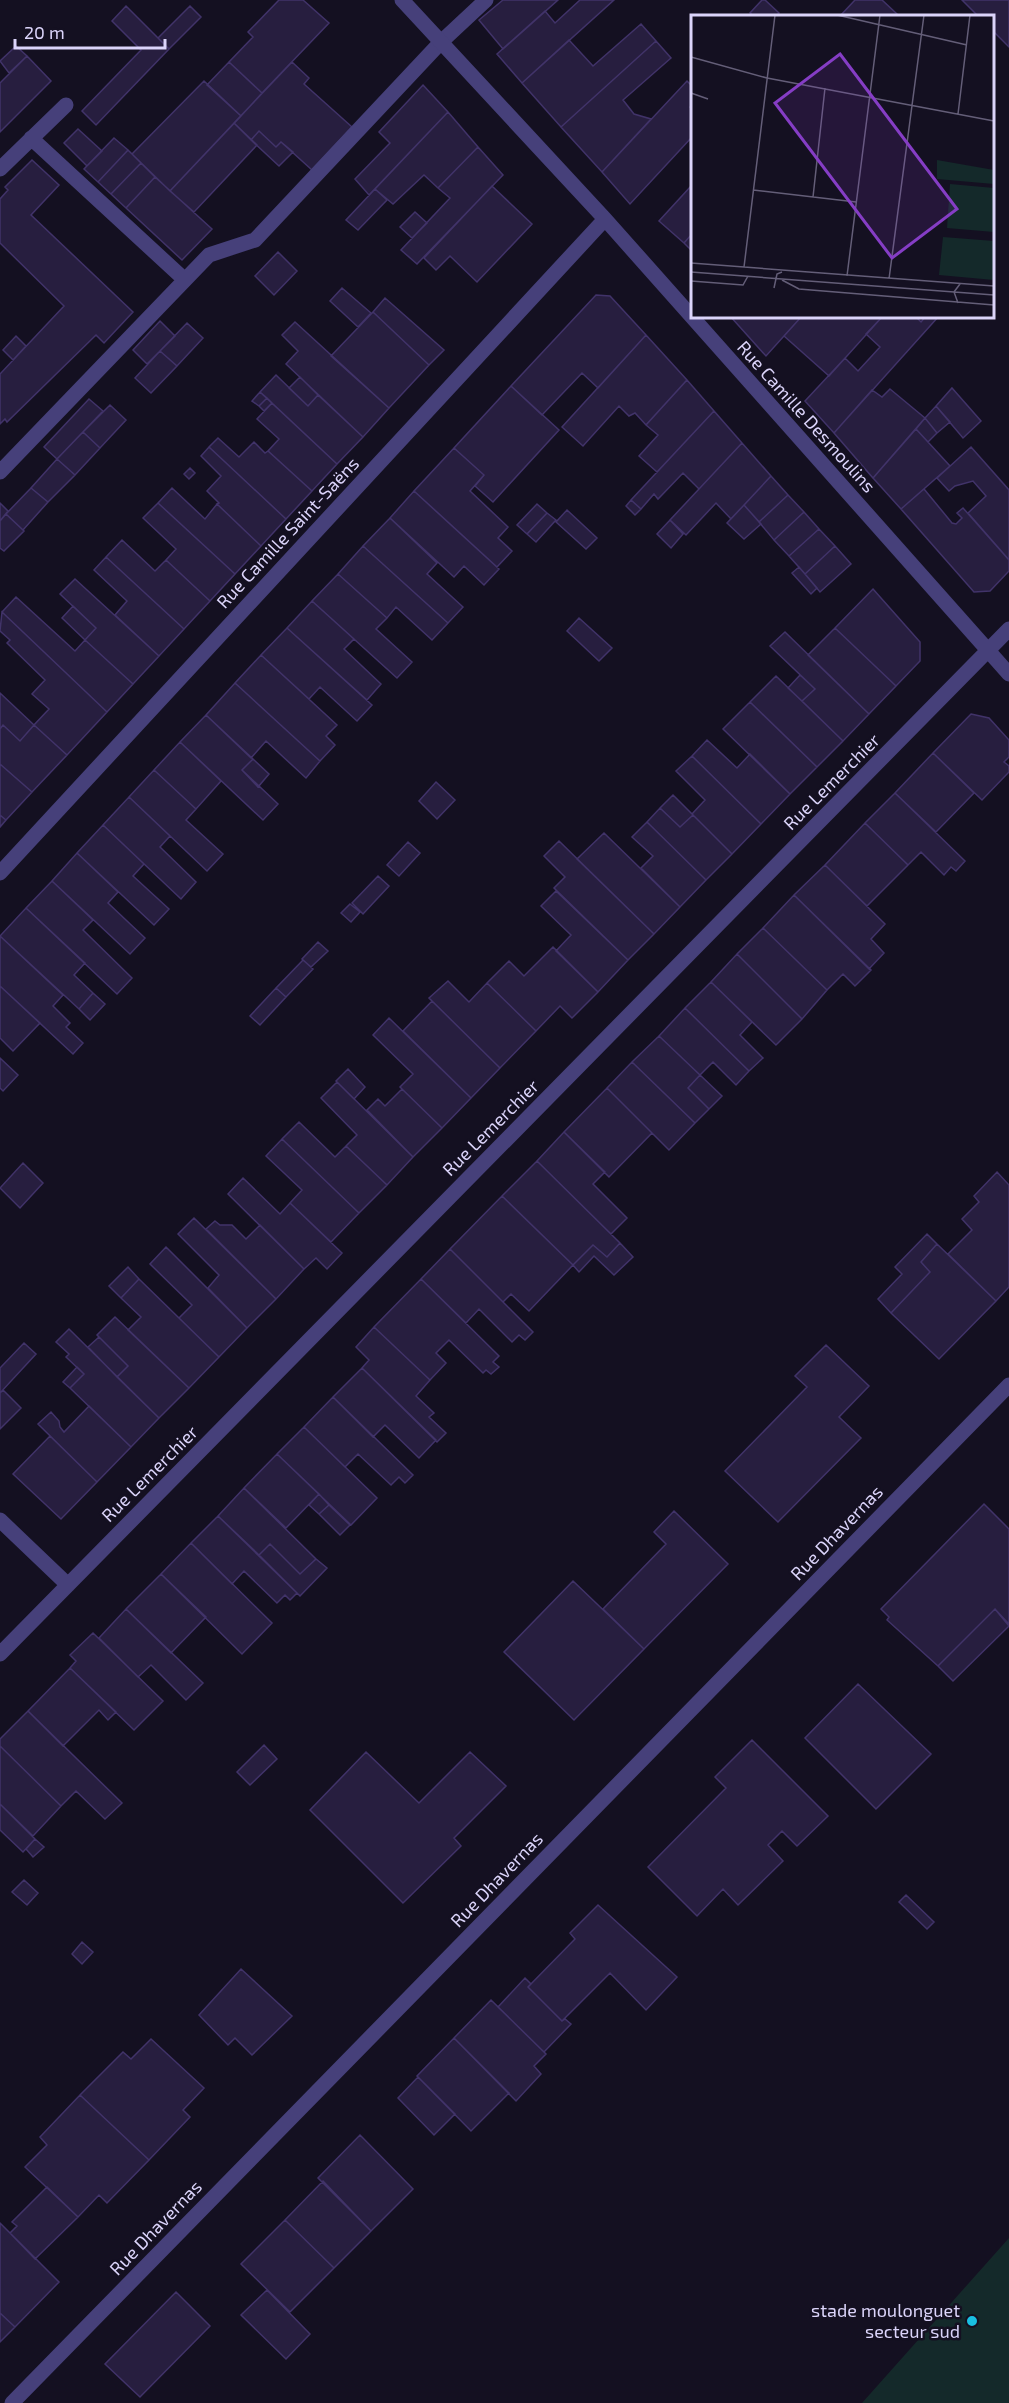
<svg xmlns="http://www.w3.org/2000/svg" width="1009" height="2403" viewBox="0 0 1009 2403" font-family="'Exo 2',sans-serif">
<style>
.green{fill:#14292a}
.building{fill:#271e3f;stroke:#413369;stroke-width:1.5}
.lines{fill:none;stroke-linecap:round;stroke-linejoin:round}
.service{stroke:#46407a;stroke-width:15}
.minor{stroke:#46407a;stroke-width:15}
.poi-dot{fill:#19bfe1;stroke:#141021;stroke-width:2}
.labels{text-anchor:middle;stroke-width:5;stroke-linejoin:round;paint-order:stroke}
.street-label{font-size:18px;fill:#dbd4fa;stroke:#141021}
.poi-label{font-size:18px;fill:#dbd4fa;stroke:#141021;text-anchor:end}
.inset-road{fill:none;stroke:#645e78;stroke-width:1.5}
.view{fill:#853dc5;fill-opacity:0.15;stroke:#853dc5;stroke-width:3}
.inset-edge{fill:none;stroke:#dbd4fa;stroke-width:3}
</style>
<rect width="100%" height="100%" fill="#141021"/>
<path class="green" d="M1009 2238V2403H862Z"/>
<path class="building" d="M279 0H303L329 23 262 93 229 62 253 37 248 32Z
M503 0H558L503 49 479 20Z
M580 0H614L522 83 497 54 545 11 555 23Z
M762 0H765L779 13 776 16H754L750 13Z
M855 0H882L897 14 895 16H840Z
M962 0H1009V47L992 30V16H978Z
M126 6 169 49 96 125 82 111 141 50 112 21Z
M190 6 201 17 169 49 158 38Z
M641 24 656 41 561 127 522 83 569 40 593 66Z
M656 41 671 58 623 100 634 114 651 119 602 172 561 127Z
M16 46 27 56 9 73 0 61Z
M27 56 51 81 0 132V83Z
M229 62 262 93 241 116 207 85Z
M292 62 309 78 304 84 352 127 312 170 281 142 276 147 259 131 251 140 234 123Z
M204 81 241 116 170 191 132 154Z
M687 81 692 86V105L690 107 692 110V137L630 204 602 172Z
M423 85 448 112 369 195 355 179 390 143 379 132Z
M448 112 478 147 438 188 424 175 393 204 375 189Z
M234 123 257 145 194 212 170 191Z
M78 129 102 151 87 166 64 143Z
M259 131 276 147 281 142 293 152 279 166 251 140Z
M114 138 128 150 98 182 84 169Z
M478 147 503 175 417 264 401 250 450 198 438 188Z
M128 150 141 163 111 194 98 182Z
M32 160 59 185 31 215 133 312 104 343 96 335 7 422 5 419 0 424V374L64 306 0 243V199L8 190 5 187Z
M141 163 155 177 126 208 111 194Z
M155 177 212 229 182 260 126 208Z
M692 185V234L684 243 659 221Z
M492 186 532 224 477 282 450 256 436 270 424 258Z
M375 189 387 200 358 230 346 220Z
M415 212 427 223 412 238 400 227Z
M692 234V251L684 243Z
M278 252 297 271 274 295 255 276Z
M342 288 371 313 358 327 330 301Z
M596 295 610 296 646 335 598 388 582 373 542 415 511 386Z
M385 298 444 350 429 365 373 312Z
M373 312 429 365 389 408 331 356Z
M730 316H802L766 356Z
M802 316 855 318 883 316 829 376 784 336Z
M883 316H915L921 322 926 316H939L834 433 805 401 845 358 858 371 880 347 866 334Z
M160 321 175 336 147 364 133 350Z
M295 322 389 408 363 437 286 364 298 351 282 335Z
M187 323 203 338 177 366 160 351Z
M646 335 687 380 646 425 635 413 629 416 619 406 583 446 562 427Z
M16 336 26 346 13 360 3 350Z
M160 351 177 366 151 393 135 378Z
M276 375 308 406 318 395 363 437 337 464 260 392Z
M300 377 318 395 308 406 289 388Z
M687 380 714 411 657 472 639 456 658 435 646 425Z
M511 386 559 430 493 502 475 486 484 475 454 448Z
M952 388 981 421 963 438 936 406Z
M890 389 925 418 873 478 834 433 872 390 882 397Z
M260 392 267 398 259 406 252 401Z
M267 398 272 403 264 411 259 406Z
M89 399 103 411 57 459 44 447Z
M272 403 337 464 312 491 268 451 279 439 257 419Z
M110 405 126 420 100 448 83 432Z
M936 406 950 422 937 433 925 418Z
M714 411 742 443 699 489 683 473 658 499 654 494 641 509 631 500Z
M925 418 937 433 928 442 916 429Z
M916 429 950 466 901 509 873 478Z
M83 432 100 448 75 475 57 459Z
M218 438 239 457 254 442 265 453 268 451 312 491 286 519 209 447Z
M742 443 771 476 731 519 716 503 686 535 670 520Z
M209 447 286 519 261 546 217 504 219 503 207 491 221 476 201 456Z
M971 447 1009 490V560L968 513 986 496 973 481 955 486 949 491 937 478Z
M454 448 484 475 470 491 508 527 498 538 512 551 497 567 414 491Z
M57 459 75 475 48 502 31 488Z
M190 468 195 473 189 479 184 474Z
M771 476 788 495 759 522 744 505Z
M31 488 48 502 23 530 6 514Z
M172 488 205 519 217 504 261 546 235 574 158 503Z
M924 489 952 523 956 524 962 518 957 513 963 508 1009 560V571L990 591 974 592 901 509Z
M414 491 499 569 484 585 464 566 454 577 390 518Z
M788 495 804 512 774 540 759 522Z
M631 500 641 509 635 515 626 506Z
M0 503 8 511 0 521Z
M158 503 235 574 210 601 166 560 176 549 143 518Z
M537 504 547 513 527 534 517 525Z
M744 505 761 524 744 539 727 523Z
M567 510 597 538 586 549 556 522Z
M804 512 819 529 789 556 774 540Z
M547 513 556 520 536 542 527 534Z
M6 514 24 531 4 551 0 548V521Z
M390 518 437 563 427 574 463 607 448 623 363 546Z
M670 520 683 534 671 548 657 534Z
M819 529 835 546 805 574 789 556Z
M122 540 155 571 166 560 210 601 184 629 106 557Z
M363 546 448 623 432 640 396 607 387 618 338 574Z
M835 546 851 564 820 592 805 574Z
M106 557 184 629 159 656 115 615 127 601 94 570Z
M799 567 817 588 811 594 792 573Z
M338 574 387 618 376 629 412 662 397 678 312 601Z
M75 579 159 656 133 684 85 640 96 628 60 594Z
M873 589 920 642V661L896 686 835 628Z
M16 597 75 651 85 640 133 684 107 712 2 612Z
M312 601 354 639 344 649 381 684 367 700 287 628Z
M73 606 96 628 85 640 62 618Z
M2 612 107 712 67 755 34 725 49 709 32 694 45 680 7 643 10 640 0 631Z
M579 618 612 648 599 661 567 631Z
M287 628 372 705 357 721 320 687 309 699 261 655Z
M835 628 896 686 869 714 808 655Z
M785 632 869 714 843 741 802 701 815 689 770 646Z
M261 655 337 725 326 736 335 745 320 761 235 683Z
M800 675 815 689 802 701 788 688Z
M776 676 843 741 817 767 750 702Z
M235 683 320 761 306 778 266 741 251 758 206 715Z
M0 693 34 725 20 741 3 725 0 729Z
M750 702 817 767 790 794 723 729Z
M971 714 989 718 1009 740V757L1004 762 1009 766V772L982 800 933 753Z
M206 715 253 759 242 770 278 804 263 820 180 742Z
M3 725 20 741 34 725 67 755 32 792 0 764V729Z
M707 740 737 768 750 754 790 794 761 824 692 756Z
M180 742 221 781 196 809 154 770Z
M933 753 974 793 936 832 895 793Z
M692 756 761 824 732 854 692 814 705 800 676 771Z
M253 759 269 774 258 787 242 770Z
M0 764 32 792 6 820 0 815Z
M154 770 196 809 186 820 223 854 207 871 129 797Z
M436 782 455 800 437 819 419 801Z
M895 793 965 861 956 871 951 867 944 875 921 852 908 865 865 823Z
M673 795 693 815 680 827 660 808Z
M129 797 170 836 160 847 196 882 181 899 103 825Z
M660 808 680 827 693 815 732 854 706 880 647 822Z
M0 815 6 820 0 827Z
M647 822 706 880 680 907 641 868 653 856 632 837Z
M865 823 908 865 867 906 825 865Z
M103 825 144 864 133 876 169 909 154 925 77 853Z
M604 833 680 907 654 934 577 859Z
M559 841 654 934 628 960 554 888 565 877 544 856Z
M408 842 420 853 399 876 387 865Z
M77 853 118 892 108 903 145 938 130 954 52 881Z
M825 865 885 924 871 939 884 953 869 969 794 895Z
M378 876 389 886 363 914 352 903Z
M52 881 93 920 83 930 132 978 117 994 26 908Z
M556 891 628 960 598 992 556 951 571 935 541 906Z
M794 895 871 970 855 986 843 974 827 990 763 928Z
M350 904 360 912 351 922 341 913Z
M26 908 85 963 74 975 93 993 79 1009 0 936Z
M763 928 827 990 802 1019 737 954Z
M0 936 63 995 53 1006 70 1023 66 1027 83 1043 73 1054 0 986Z
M318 942 328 951 311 967 302 959Z
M553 947 598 992 572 1018 560 1006 536 1031 487 983 509 961 524 976Z
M737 954 802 1019 776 1045 711 982Z
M303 960 313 969 286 997 276 988Z
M448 981 469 1002 487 983 536 1031 500 1068 429 998Z
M711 982 752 1022 740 1035 763 1058 749 1071 685 1008Z
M0 986 40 1023 13 1051 0 1038Z
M276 988 286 997 260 1025 250 1016Z
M93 993 105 1004 90 1020 79 1009Z
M432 1001 500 1068 471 1098 403 1031Z
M685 1008 749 1071 736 1085 713 1062 700 1075 659 1036Z
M389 1018 471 1098 442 1128 402 1089 400 1087 413 1074 373 1035Z
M659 1036 700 1075 688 1088 709 1109 695 1123 632 1062Z
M0 1058 18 1075 3 1091 0 1088Z
M632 1062 695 1123 669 1150 607 1088Z
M348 1069 365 1087 354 1099 336 1081Z
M700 1075 722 1096 709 1109 688 1088Z
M337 1082 413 1157 387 1185 346 1146 357 1135 321 1098Z
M607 1088 652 1133 609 1177 564 1132Z
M402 1089 442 1128 413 1157 367 1110 378 1099 385 1106Z
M299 1122 335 1157 346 1146 387 1185 359 1213 282 1139Z
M564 1132 605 1172 593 1184 627 1218 611 1234 537 1161Z
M282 1139 359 1213 331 1242 290 1203 302 1190 266 1156Z
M537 1161 620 1243 607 1257 593 1245 573 1265 502 1196Z
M23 1163 43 1183 20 1208 0 1188Z
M997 1172 1009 1185V1287L996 1301 948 1254 972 1230 962 1219 979 1202 974 1196Z
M243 1178 280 1214 290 1203 342 1253 327 1269 316 1258 304 1269 228 1194Z
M502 1196 573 1265 529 1311 511 1294 503 1302 450 1249Z
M194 1218 276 1299 247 1328 208 1288 219 1275 178 1234Z
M215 1221 220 1225H232L246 1239 260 1225 304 1269 276 1299 206 1229Z
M927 1234 937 1244 921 1262 930 1272 891 1313 878 1299 902 1274 895 1267Z
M620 1243 633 1257 614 1275 594 1256 579 1272 573 1265 593 1245 607 1257Z
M937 1244 996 1301 939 1359 891 1313 930 1272 921 1262Z
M166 1247 247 1328 219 1357 179 1318 192 1305 150 1264Z
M450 1249 533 1332 525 1340 519 1335 512 1342 479 1309 466 1323 421 1279Z
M128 1267 139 1279 121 1298 109 1286Z
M139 1279 219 1357 189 1388 128 1330 141 1317 121 1298Z
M421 1279 499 1356 493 1362 499 1367 491 1374 486 1370 483 1373 449 1340 436 1353 446 1363 430 1380 374 1327Z
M115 1317 189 1388 159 1418 117 1377 128 1366 97 1335Z
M374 1327 430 1380 416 1396 434 1413 429 1417 446 1433 437 1442 362 1368 369 1360 356 1347Z
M69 1329 159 1418 131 1447 70 1388 84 1374 66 1357 69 1354 56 1342Z
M99 1337 128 1366 117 1377 88 1347Z
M24 1343 36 1354 0 1393V1368Z
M826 1345 869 1386 839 1417 861 1438 778 1522 725 1471 807 1387 795 1376Z
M77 1367 84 1374 70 1388 63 1382Z
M362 1368 436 1440 419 1458 385 1425 373 1437 333 1397Z
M3 1390 21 1408 0 1429V1393Z
M333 1397 413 1475 405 1483 399 1477 391 1485 358 1454 345 1467 304 1427Z
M89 1406 131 1447 97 1482 38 1424 51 1412 59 1421 60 1427 64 1432Z
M304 1427 377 1498 351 1525 277 1454Z
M50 1436 97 1482 61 1519 13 1474Z
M277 1454 319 1494 286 1528 244 1488Z
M244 1488 316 1559 300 1574 270 1544 259 1555 218 1516Z
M319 1494 329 1505 319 1514 309 1505Z
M984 1504 1009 1529V1624L995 1609 938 1666 887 1620 889 1617 881 1609Z
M329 1505 350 1525 340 1535 319 1514Z
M674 1511 728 1564 644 1649 603 1609 666 1544 654 1532Z
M218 1516 297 1593 290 1600 285 1595 277 1603 244 1571 232 1584 191 1543Z
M191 1543 272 1623 242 1654 161 1574Z
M270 1544 300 1574 316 1559 327 1568 300 1596 259 1555Z
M161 1574 206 1617 171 1653 126 1609Z
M573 1581 644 1649 574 1720 504 1652Z
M126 1609 203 1683 186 1700 151 1665 138 1677 99 1638Z
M995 1609 1009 1626 953 1681 938 1666Z
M93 1633 163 1701 134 1730 70 1668 76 1661 70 1655Z
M70 1668 116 1712 108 1720 99 1710 63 1746 28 1711Z
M858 1684 931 1754 876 1809 805 1738Z
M28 1711 122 1803 105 1819 76 1791 61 1806 0 1746V1739Z
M752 1740 828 1816 797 1846 782 1831 768 1845 783 1861 738 1905 723 1889 697 1916 648 1867 726 1788 715 1777Z
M264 1745 277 1759 250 1785 237 1772Z
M0 1746 61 1806 33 1836 0 1804Z
M366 1752 419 1803 470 1752 506 1786 454 1838 461 1846 403 1903 310 1810Z
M0 1804 35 1839 23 1852 0 1830Z
M35 1839 44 1847 33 1857 26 1849Z
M24 1880 38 1893 27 1905 12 1892Z
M906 1895 934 1922 927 1929 899 1902Z
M598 1905 677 1977 646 2010 610 1973 562 2021 528 1987 575 1939 570 1933Z
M82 1942 93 1952 82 1964 72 1954Z
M241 1969 292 2016 252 2055 235 2038 228 2045 199 2015Z
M525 1978 531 1984 528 1987 562 2021 565 2019 571 2024 544 2052 498 2007Z
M491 2000 546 2054 534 2066 541 2074 516 2101 454 2038Z
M454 2038 509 2093 471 2131 417 2076Z
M151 2039 204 2088 183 2110 190 2117 149 2160 80 2095 123 2052 131 2059Z
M418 2077 455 2114 434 2135 398 2098Z
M80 2095 149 2160 107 2203 99 2195 78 2217 25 2167 47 2145 40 2137Z
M360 2135 413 2189 371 2231 318 2178Z
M323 2181 371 2231 334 2268 285 2220Z
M47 2187 78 2217 35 2259 10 2233 17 2226 12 2222Z
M285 2220 334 2268 290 2312 241 2264Z
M0 2223 59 2282 15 2327 0 2313Z
M267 2290 310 2334 286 2359 241 2315Z
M176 2292 210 2326 140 2397 105 2364Z
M0 2313 15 2327 0 2342Z"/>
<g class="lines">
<path class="service" d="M31 138 185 280
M0 169 66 105
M0 472 209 255 255 240 441 42 486 0"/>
<path class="minor" d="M402 0 605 219 1009 674
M0 873 605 219
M0 1520 68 1585
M0 1654 1009 629
M12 2403 1009 1385"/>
</g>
<circle class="poi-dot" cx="972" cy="2321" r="6"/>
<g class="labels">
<g class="street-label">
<text transform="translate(806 417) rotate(48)" y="6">Rue Camille Desmoulins</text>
<text transform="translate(288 533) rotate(-47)" y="6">Rue Camille Saint-Saëns</text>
<text transform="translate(832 782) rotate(-45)" y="6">Rue Lemerchier</text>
<text transform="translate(491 1128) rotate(-45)" y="6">Rue Lemerchier</text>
<text transform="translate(150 1474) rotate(-45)" y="6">Rue Lemerchier</text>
<text transform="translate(837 1533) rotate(-46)" y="6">Rue Dhavernas</text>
<text transform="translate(497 1880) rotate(-46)" y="6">Rue Dhavernas</text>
<text transform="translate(156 2228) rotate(-46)" y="6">Rue Dhavernas</text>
</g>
<g class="poi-label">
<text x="960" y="2317">stade moulonguet<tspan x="960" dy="21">secteur sud</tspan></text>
</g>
</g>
<g transform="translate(691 15)">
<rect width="303" height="303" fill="#141021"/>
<path d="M246 145 303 155V169L246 164ZM259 169 303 173V217L256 213ZM252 222 303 226V265L248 260Z" fill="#14292a"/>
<path class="inset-road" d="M146 0 276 30M0 42 76 63 303 106M0 78 17 84M267 99 279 0M62 175 165 187M122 182 134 73M0 248 303 271M53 252 84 0M0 257 303 280M156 261 189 0M198 264 233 0M91 265 108 274 303 290M0 266 52 270 57 261M83 273 86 259 91 257M267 288 263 277 269 269"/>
<path class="view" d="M149 39 266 194 201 243 84 88Z"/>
<rect width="303" height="303" class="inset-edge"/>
</g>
<path d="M15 39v9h150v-9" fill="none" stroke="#dbd4fa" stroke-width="3"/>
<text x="24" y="39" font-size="18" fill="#dbd4fa" stroke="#141021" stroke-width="4.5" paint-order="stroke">20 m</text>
</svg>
